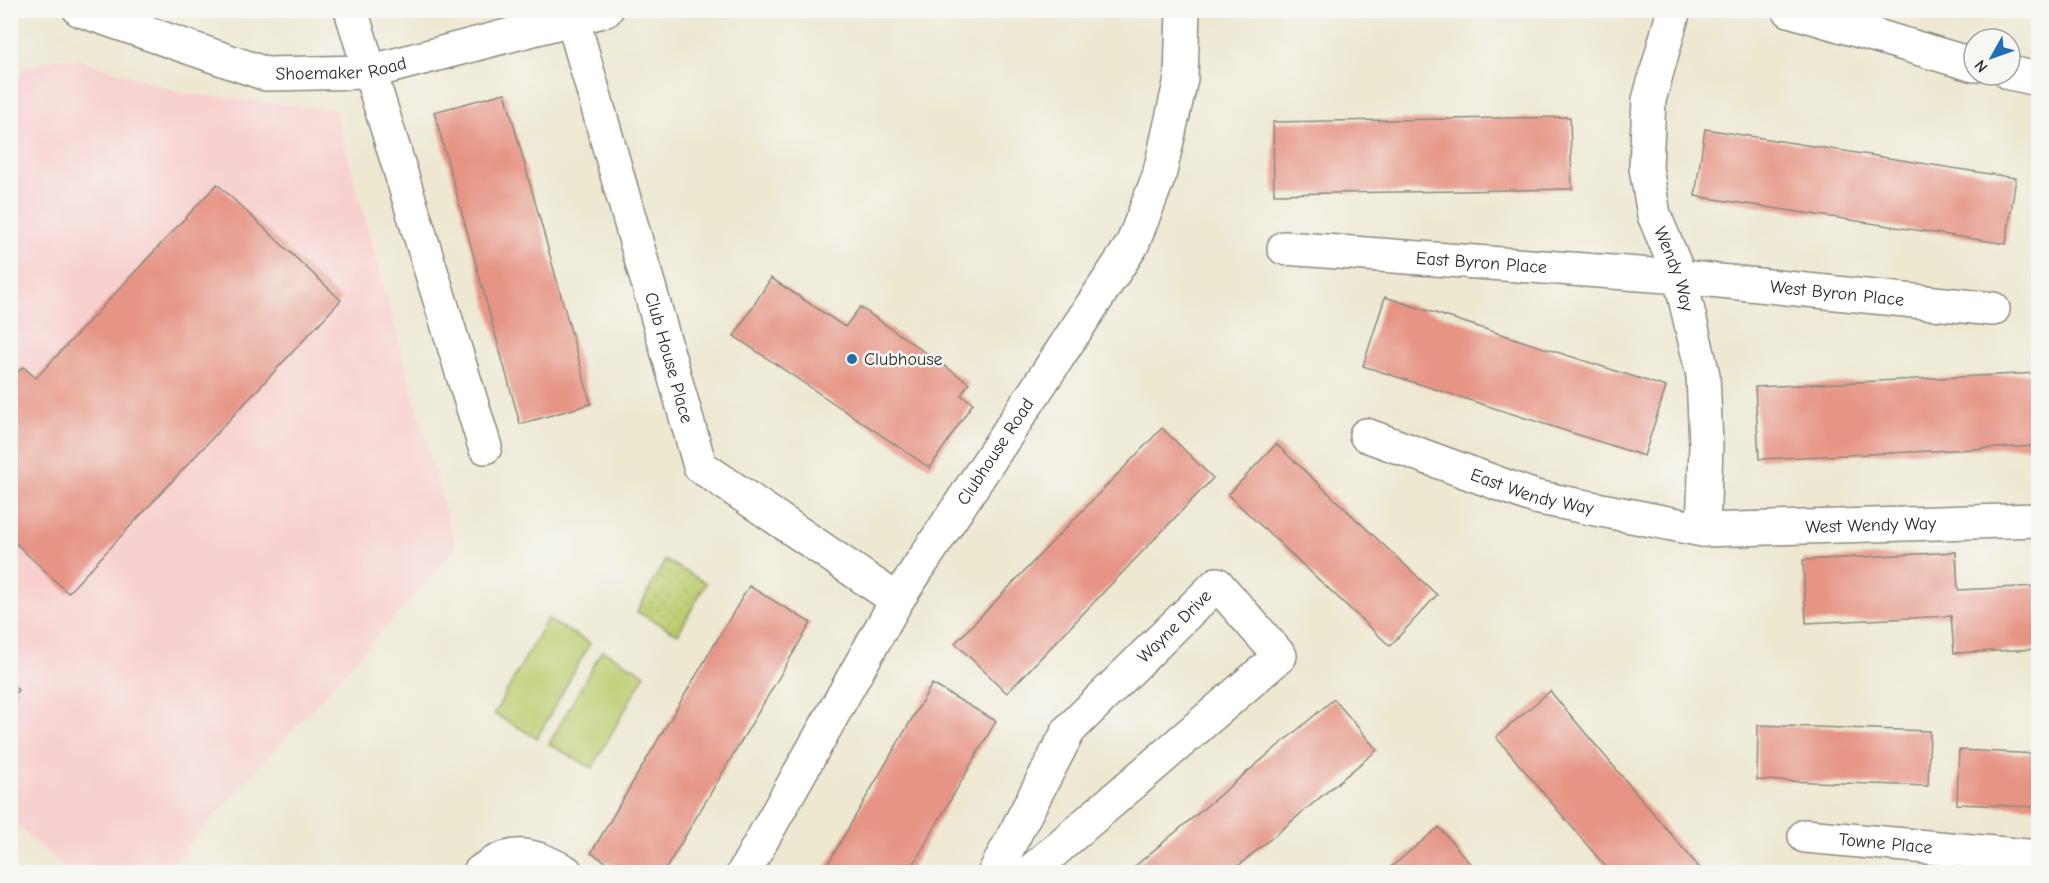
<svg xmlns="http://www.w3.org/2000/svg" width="2049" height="883" viewBox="0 0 2049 883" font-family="'Comic Neue',sans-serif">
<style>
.built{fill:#f7d0cf}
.park{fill:url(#park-dots);stroke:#747c4e;stroke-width:1.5}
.garden{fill:#bccd70;stroke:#747c4e;stroke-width:1.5}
.building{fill:#e69484}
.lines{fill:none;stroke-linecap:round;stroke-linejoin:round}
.minor-casing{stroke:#8c8a7e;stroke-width:36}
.minor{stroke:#fff;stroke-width:33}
.poi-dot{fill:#1f6fb2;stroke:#f6f6f2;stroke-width:2}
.labels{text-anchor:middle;stroke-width:5;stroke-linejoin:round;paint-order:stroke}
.street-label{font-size:18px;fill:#2b2b2b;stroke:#f6f6f2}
.poi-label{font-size:18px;fill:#2b2b2b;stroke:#f6f6f2;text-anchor:start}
</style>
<defs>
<pattern id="park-dots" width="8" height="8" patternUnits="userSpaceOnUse" patternTransform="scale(1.5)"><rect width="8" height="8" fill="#bccd70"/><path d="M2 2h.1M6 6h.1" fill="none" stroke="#a2b061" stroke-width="1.8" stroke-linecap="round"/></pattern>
</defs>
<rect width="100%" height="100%" fill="#f6f6f2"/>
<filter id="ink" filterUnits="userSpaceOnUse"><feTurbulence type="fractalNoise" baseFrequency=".0167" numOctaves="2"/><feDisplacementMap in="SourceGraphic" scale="12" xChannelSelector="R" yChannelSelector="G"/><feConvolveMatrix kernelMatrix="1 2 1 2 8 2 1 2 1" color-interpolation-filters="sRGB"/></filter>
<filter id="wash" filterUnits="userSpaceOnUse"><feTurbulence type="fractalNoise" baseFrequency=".008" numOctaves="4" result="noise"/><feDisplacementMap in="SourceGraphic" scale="24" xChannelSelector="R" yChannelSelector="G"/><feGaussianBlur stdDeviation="1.35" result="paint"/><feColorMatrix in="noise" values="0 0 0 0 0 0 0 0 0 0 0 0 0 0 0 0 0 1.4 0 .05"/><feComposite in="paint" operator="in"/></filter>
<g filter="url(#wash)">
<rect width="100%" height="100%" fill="#eee8d1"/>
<path class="built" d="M54 59H78L182 93 335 110 456 549 164 872H69L11 820 10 92 24 69Z"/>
<path class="park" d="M665 560 706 583 678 634 637 612Z"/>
<path class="garden" d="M547 619 590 643 537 738 494 714Z
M602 650 645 674 592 768 549 744Z"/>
<g id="blocks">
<path class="building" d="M505 93 591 404 520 424 434 112Z
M1570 117 1572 189 1274 194 1273 122Z
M1705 129 2016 178 2006 244 1695 196Z
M217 184 341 300 68 593 10 538V380L23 367 36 378Z
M771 278 845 327 860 307 969 383 961 395 973 403 930 468 734 336Z
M1385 297 1666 387 1644 456 1363 366Z
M2038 373V446L1759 459 1755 387Z
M1162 428 1213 478 1007 693 955 643Z
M1276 444 1437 595 1390 646 1228 495Z
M1956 552 1958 590 2038 586V649L1954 653 1951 616 1806 623 1803 560Z
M749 586 811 623 664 872H623L591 853Z
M10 683 18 690 10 699Z
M932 684 996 721 909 872H823Z
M1550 691 1703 872H1610L1496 737Z
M1334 699 1377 750 1231 872H1128Z
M1758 725 1930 731 1928 786 1757 780Z
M1959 750 2038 754V807L1957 804Z
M1439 827 1477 872H1385Z"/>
</g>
</g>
<g filter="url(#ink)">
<use href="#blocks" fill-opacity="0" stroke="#8c8a7e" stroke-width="1.5"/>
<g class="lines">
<defs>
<g id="minor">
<path id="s1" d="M80 10 266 74 369 72 606 10"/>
<path d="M351 10 485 447"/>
<path id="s2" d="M1674 10 1649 100 1646 168 1654 215 1680 277 1703 375 1706 446 1703 530"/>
<path d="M1789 10 1974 65"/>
<path id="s3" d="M573 20 700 466 897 600"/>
<path d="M2010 73 2038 79"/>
<path id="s4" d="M1284 248 1680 277 1993 309"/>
<path id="s5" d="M1366 435 1535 497 1703 530 2038 520"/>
<path id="s6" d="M1805 836 2038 857"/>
<path d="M480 872C514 847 532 854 566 872"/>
<path id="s7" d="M744 872 897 600 1132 245 1159 176 1181 79 1183 10"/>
<path id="s8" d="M995 872 1069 730 1217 584 1280 656 1030 872"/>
</g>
</defs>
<use href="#minor" class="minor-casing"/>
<use href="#minor" class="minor"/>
</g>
</g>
<circle class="poi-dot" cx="852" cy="359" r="6"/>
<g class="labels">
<g class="street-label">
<text dy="6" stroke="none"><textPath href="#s1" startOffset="272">Shoemaker Road</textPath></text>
<text dy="6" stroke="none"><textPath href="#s4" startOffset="198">East Byron Place</textPath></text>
<text dy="6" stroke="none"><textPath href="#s2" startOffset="267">Wendy Way</textPath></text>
<text dy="6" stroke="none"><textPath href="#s4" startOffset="555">West Byron Place</textPath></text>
<text dy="6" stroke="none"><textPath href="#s3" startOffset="351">Club House Place</textPath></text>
<text dy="6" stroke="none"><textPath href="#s7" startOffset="490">Clubhouse Road</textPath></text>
<text dy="6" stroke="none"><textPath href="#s5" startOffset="176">East Wendy Way</textPath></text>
<text dy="6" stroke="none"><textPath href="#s5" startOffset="519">West Wendy Way</textPath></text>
<text dy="6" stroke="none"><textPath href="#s8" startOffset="308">Wayne Drive</textPath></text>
<text dy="6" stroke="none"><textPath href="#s6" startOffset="81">Towne Place</textPath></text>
</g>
<g class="poi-label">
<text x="864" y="365">Clubhouse</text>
</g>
</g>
<rect width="2049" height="883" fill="none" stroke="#f6f6f2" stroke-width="36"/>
<g transform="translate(1992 57) rotate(230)"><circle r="28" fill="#f6f6f2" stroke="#a5a5a2" stroke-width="1.5"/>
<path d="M0-4.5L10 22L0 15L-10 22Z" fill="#1f6fb2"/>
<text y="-9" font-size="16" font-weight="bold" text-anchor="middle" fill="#2b2b2b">N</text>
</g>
</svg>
